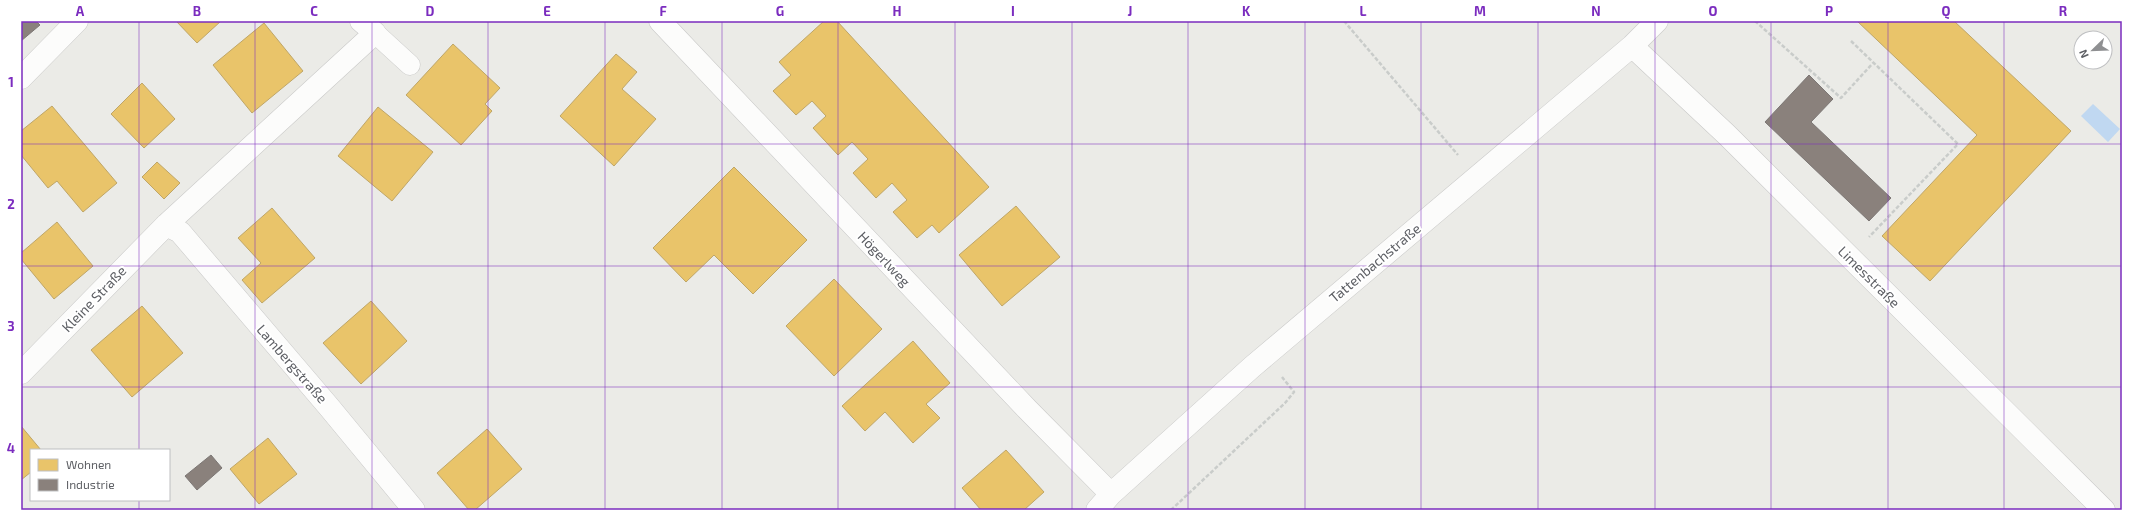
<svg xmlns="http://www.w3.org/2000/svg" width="2143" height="531" viewBox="0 0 2143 531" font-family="'Exo 2',sans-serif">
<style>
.water{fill:#c0d8f1}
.homes{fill:#e9c46a;stroke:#bfa668}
.industry{fill:#8a817c;stroke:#7c7775}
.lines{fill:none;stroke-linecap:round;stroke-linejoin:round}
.service-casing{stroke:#c9c9c8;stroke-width:21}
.minor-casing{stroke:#c9c9c8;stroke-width:23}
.path{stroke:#c9ccca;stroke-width:2.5;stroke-dasharray:4 2;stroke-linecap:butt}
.service{stroke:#fcfcfb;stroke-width:20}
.minor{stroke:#fcfcfb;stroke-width:22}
.grid{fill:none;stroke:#7b2cbf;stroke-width:1;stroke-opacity:0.55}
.labels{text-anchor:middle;stroke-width:4;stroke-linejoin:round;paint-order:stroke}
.street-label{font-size:14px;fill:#5d5f64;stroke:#fff}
.neatline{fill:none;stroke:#7b2cbf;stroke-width:1.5}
.grid-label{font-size:13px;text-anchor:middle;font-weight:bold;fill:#7b2cbf}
</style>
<rect width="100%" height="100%" fill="#ebebe7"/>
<path class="water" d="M2093 104 2120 129 2108 142 2081 116Z"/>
<path class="homes" d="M176 21H221L197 43Z
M824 21H837L989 187 939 233 932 225 917 238 893 212 907 200 892 183 876 198 853 173 868 159 852 142 838 155 813 128 826 116 812 101 796 115 773 91 791 75 779 62Z
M1857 21H1954L2071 131 1930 281 1882 236 1977 135Z
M264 23 303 71 252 113 213 65Z
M453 44 500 88 485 104 492 111 461 145 406 95Z
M616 54 637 72 622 89 656 119 614 166 560 116Z
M142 83 175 119 144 148 111 114Z
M52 106 117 183 83 212 57 181 48 188 21 155V131Z
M378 107 433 152 392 201 338 156Z
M157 162 180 183 164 199 142 177Z
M734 167 807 240 753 294 714 255 686 282 653 248Z
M1016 206 1060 257 1002 306 959 255Z
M272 208 315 258 262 303 242 280 261 263 238 238Z
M57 222 93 266 54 299 21 259V253Z
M834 279 882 329 834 376 786 326Z
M371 301 407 341 361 384 323 343Z
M142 306 183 353 132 397 91 350Z
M913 341 950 383 926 404 940 418 913 443 885 412 865 431 842 406Z
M21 426 41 450H31V472L21 480Z
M487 429 522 469 475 510H469L437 473Z
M268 438 297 474 259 504 230 469Z
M1006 450 1044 492 1024 510H981L962 488Z"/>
<path class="industry" d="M21 21H36L40 25 21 41Z
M1809 75 1833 99 1811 122 1891 198 1869 221 1765 122Z
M211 455 222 468 197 490 185 476Z"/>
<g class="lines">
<defs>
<path id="service" d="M375 33 410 65"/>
<path id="minor" d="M660 21 1027 409 1111 494
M1632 46 1727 135 2104 510
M21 78 77 21
M166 225 180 232 329 407 414 510
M21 373 166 225 375 33 361 21
M1097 510 1111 494 1252 367 1632 46 1657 21"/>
</defs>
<use href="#service" class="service-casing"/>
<use href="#minor" class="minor-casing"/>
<path class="path" d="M1344 21 1458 155
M1755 21 1841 98 1873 63
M1851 41 1958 144 1869 237
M1171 510 1285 403 1294 392 1282 377"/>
<use href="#service" class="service"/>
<use href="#minor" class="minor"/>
</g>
<path class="grid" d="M139 21V450M255 21V510M372 21V510M488 21V510M605 21V510M722 21V510M838 21V510M955 21V510M1072 21V510M1188 21V510M1305 21V510M1421 21V510M1538 21V510M1655 21V510M1771 21V510M1888 21V510M2004 21V510M21 144H2122M21 266H2122M21 387H2122M139 500V510"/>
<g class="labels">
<g class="street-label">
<text transform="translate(884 259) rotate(47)" y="5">Högerlweg</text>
<text transform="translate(1375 263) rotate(-40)" y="5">Tattenbachstraße</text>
<text transform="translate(1869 277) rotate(45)" y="5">Limesstraße</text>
<text transform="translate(94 299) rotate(-46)" y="5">Kleine Straße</text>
<text transform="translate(292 364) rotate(49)" y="5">Lambergstraße</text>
</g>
</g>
<rect width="2143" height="531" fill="none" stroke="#ffffff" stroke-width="44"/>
<rect x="30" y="449" width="140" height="52" fill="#ffffff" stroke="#bebfc1"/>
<rect x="38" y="459" width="20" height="12" fill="#e9c46a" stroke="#bebfc1"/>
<text x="66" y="469" font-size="12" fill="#5d5f64">Wohnen</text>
<rect x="38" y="479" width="20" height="12" fill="#8a817c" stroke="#bebfc1"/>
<text x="66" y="489" font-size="12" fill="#5d5f64">Industrie</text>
<g transform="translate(2093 50) rotate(247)"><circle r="19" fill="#ffffff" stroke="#bebfc1"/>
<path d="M0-3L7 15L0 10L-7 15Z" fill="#8f9092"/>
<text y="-6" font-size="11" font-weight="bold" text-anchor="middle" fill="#5d5f64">N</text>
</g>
<rect x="22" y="22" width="2099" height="487" class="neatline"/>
<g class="grid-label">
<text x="80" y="16">A</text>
<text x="197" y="16">B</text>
<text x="314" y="16">C</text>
<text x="430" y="16">D</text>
<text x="547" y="16">E</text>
<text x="663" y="16">F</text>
<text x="780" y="16">G</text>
<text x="897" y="16">H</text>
<text x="1013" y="16">I</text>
<text x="1130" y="16">J</text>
<text x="1246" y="16">K</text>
<text x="1363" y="16">L</text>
<text x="1480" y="16">M</text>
<text x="1596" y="16">N</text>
<text x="1713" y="16">O</text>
<text x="1829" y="16">P</text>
<text x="1946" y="16">Q</text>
<text x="2063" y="16">R</text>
<text x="11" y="87">1</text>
<text x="11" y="209">2</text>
<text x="11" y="331">3</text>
<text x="11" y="453">4</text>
</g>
</svg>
